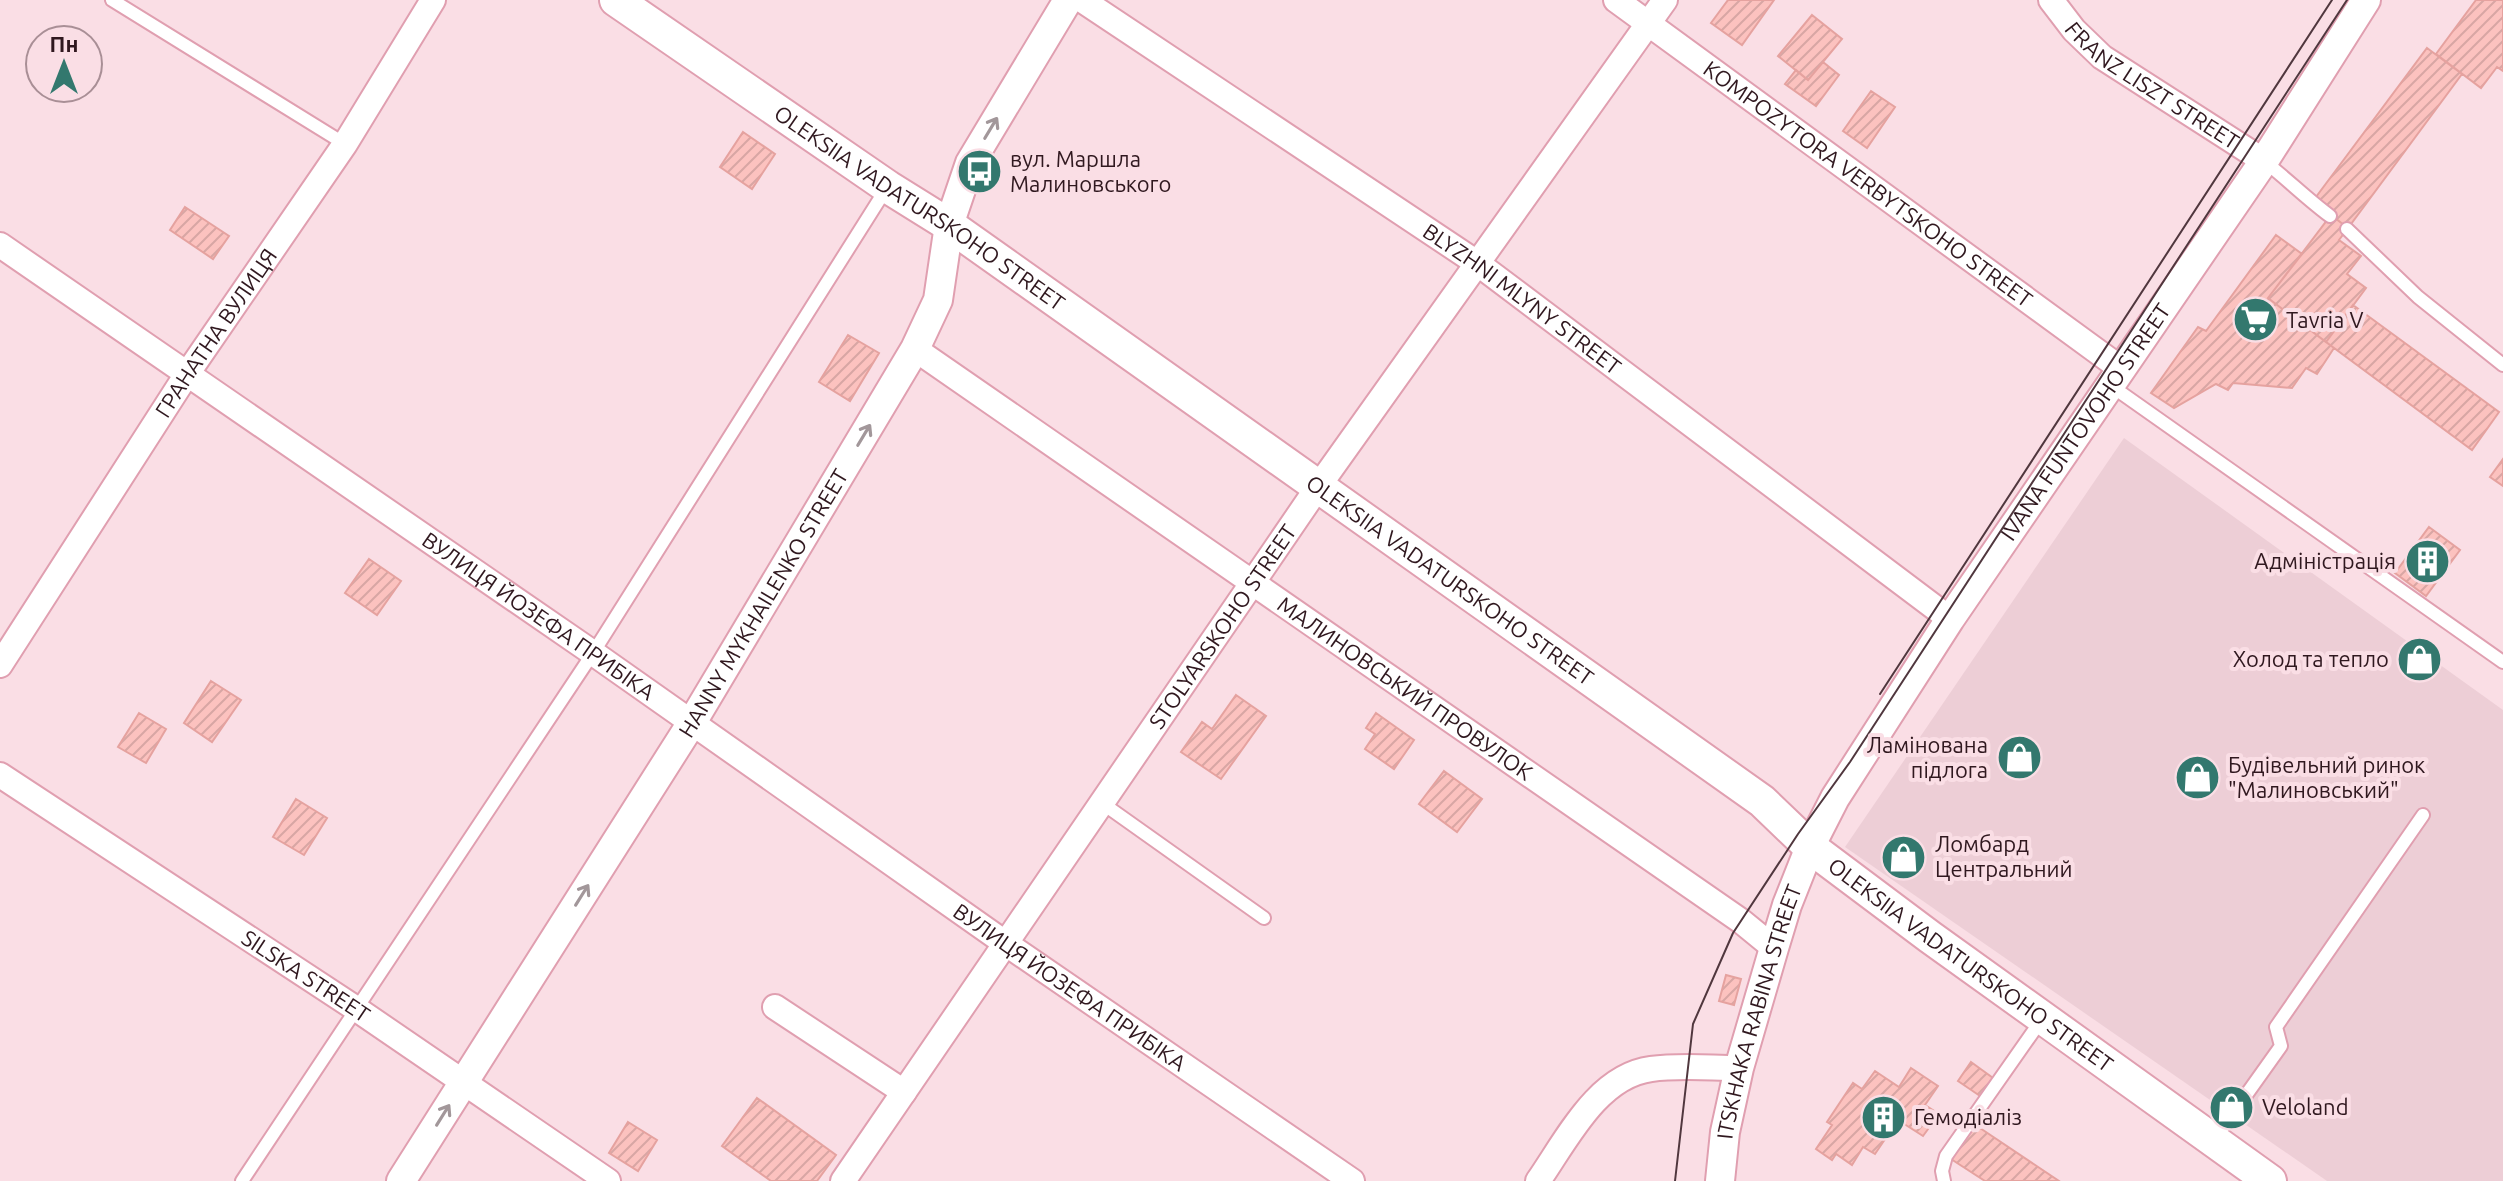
<svg xmlns="http://www.w3.org/2000/svg" width="2503" height="1181" viewBox="0 0 2503 1181" font-family="Ubuntu,sans-serif">
<style>
.built{fill:#edced6}
.building{fill:url(#building-hatch);stroke:#e5a29f;stroke-width:2}
.lines{fill:none;stroke-linecap:round;stroke-linejoin:round}
.service-casing{stroke:#e09fb0;stroke-width:16}
.minor-casing{stroke:#e09fb0;stroke-width:28}
.tertiary-casing{stroke:#e09fb0;stroke-width:32}
.secondary-casing{stroke:#e09fb0;stroke-width:36}
.service{stroke:#fff;stroke-width:12}
.minor{stroke:#fff;stroke-width:24}
.tertiary{stroke:#fff;stroke-width:28}
.secondary{stroke:#fff;stroke-width:32}
.tram{stroke:#50373e;stroke-width:2}
.oneway{stroke:#a2979a}
.labels{text-anchor:middle;stroke-width:8;stroke-linejoin:round;paint-order:stroke}
.street-label{font-size:22px;fill:#30181f;stroke:#fadee5}
.poi-label{font-size:22px;fill:#30181f;stroke:#fadee5;text-anchor:start}
</style>
<defs>
<pattern id="building-hatch" width="6" height="6" patternUnits="userSpaceOnUse" patternTransform="scale(2)"><rect width="6" height="6" fill="#fcc2bf"/><path d="M-1 1l2-2M0 6l6-6M5 7l2-2" fill="none" stroke="#d8a6a4"/></pattern>
</defs>
<rect width="100%" height="100%" fill="#fadee5"/>
<path class="built" d="M2124 438 2503 710V1181H2327L1845 847Z"/>
<path class="building" d="M1728 0H1774L1742 45 1711 23Z
M2476 0H2503V71L2497 67 2481 88 2436 54Z
M1812 15 1842 39 1808 80 1778 56Z
M2427 48 2462 74 2348 228 2313 201Z
M1823 62 1839 75 1816 106 1785 84 1796 70 1808 80Z
M1871 91 1895 107 1867 148 1843 131Z
M743 132 775 154 752 189 720 167Z
M185 207 229 236 213 259 170 230Z
M2331 215 2348 228 2339 240 2361 256 2347 274 2366 288 2326 342 2268 298Z
M2276 235 2302 254 2268 298 2334 348 2317 374 2306 368 2292 388 2233 383 2228 390 2216 384 2174 408 2151 393 2198 327 2206 331Z
M2353 305 2499 412 2472 450 2326 342Z
M848 335 879 353 850 401 819 382Z
M2503 459V486L2490 477Z
M2429 527 2460 550 2426 596 2395 573Z
M369 559 401 581 377 615 345 593Z
M211 681 241 700 212 742 184 723Z
M1236 695 1266 716 1221 779 1181 752 1202 722 1212 729Z
M139 713 166 729 146 763 118 747Z
M1376 713 1414 740 1394 769 1365 749 1375 734 1366 728Z
M1444 771 1482 799 1457 832 1419 804Z
M296 799 327 818 304 855 273 837Z
M1726 975 1741 979 1734 1005 1719 1001Z
M1971 1062 1993 1078 1980 1096 1958 1081Z
M1911 1068 1938 1086 1925 1105 1939 1114 1923 1136 1898 1120 1875 1154 1863 1147 1852 1165 1836 1154 1832 1160 1816 1149 1832 1125 1827 1122 1853 1083 1862 1089 1875 1071 1899 1087Z
M757 1098 836 1155 817 1181H771L722 1146Z
M628 1122 657 1140 638 1171 609 1153Z
M1974 1124 2059 1181H1985L1951 1159Z"/>
<g class="lines">
<defs>
<path id="service" d="M112 0 345 144
M2264 161C2287 179 2307 199 2330 216
M2347 229 2418 297 2503 365
M2110 385 2503 662
M1102 803 1264 918
M2214 1140 2281 1046 2276 1027 2423 815
M242 1181 593 653 886 189
M1944 1181 1942 1171 1946 1156 2042 1019"/>
<g id="minor">
<path id="s1" d="M1082 0 1477 263 1950 619"/>
<path id="s2" d="M1616 0 2120 368"/>
<path id="s3" d="M2051 0 2074 30 2102 57 2264 161"/>
<path id="s4" d="M0 245 593 653 1005 943 1352 1181"/>
<path id="s5" d="M915 349 1741 921 1774 948"/>
<path id="s6" d="M0 665 187 374 345 144 433 0"/>
<path id="s7" d="M0 775 355 1008 608 1181"/>
<path d="M775 1007 904 1092"/>
<path id="s8" d="M843 1181 1318 487 1665 0"/>
<path d="M1538 1181C1566 1141 1597 1076 1651 1069 1679 1065 1710 1068 1739 1068"/>
</g>
<g id="tertiary">
<path id="s9" d="M401 1181 691 724 915 349 938 300 949 225 970 163 1068 0"/>
<path id="s10" d="M1720 1181 1725 1132 1739 1068 1774 948 1787 905 1810 847 1835 798 1950 619 2264 161 2366 0"/>
</g>
<g id="secondary">
<path id="s11" d="M616 0 888 187 949 225 1762 801 1810 847 1930 937 2270 1181"/>
</g>
</defs>
<use href="#service" class="service-casing"/>
<use href="#minor" class="minor-casing"/>
<use href="#tertiary" class="tertiary-casing"/>
<use href="#secondary" class="secondary-casing"/>
<use href="#service" class="service"/>
<use href="#minor" class="minor"/>
<use href="#tertiary" class="tertiary"/>
<use href="#secondary" class="secondary"/>
<path class="tram" d="M1880 694 2332 0
M1675 1181 1693 1024 1733 933 1798 834 1850 762 2347 0"/>
</g>
<defs><path id="oneway-shaft" d="M-6 0H5M1.5-3L5.5 0L1.5 3" fill="none" stroke-width="1.6" stroke-linecap="round" stroke-linejoin="round" transform="scale(2)"/></defs>
<g class="oneway">
<use href="#oneway-shaft" transform="translate(991 128) rotate(-59)"/>
<use href="#oneway-shaft" transform="translate(864 435) rotate(-59)"/>
<use href="#oneway-shaft" transform="translate(582 895) rotate(-58)"/>
<use href="#oneway-shaft" transform="translate(443 1115) rotate(-58)"/>
</g>
<defs>
<symbol id="bus-disc" viewBox="-11 -11 22 22"><circle r="9.5" fill="#33786e" stroke="#fadee5"/><path d="M-5-6H5V4H4V6H2V4H-2V6H-4V4H-5ZM-3.5-4V0h7V-4ZM-3.5 1.2v1.5H-2V1.2ZM2 1.2v1.5H3.5V1.2Z" fill="#fff"/></symbol>
<symbol id="supermarket-disc" viewBox="-11 -11 22 22"><circle r="9.5" fill="#33786e" stroke="#fadee5"/><path d="M-6-5.5h2.5l.6 2H6L4.5 2H-2.5L-4.4-4H-6ZM-1.5 3.2a1.3 1.3 0 1 0 .1 0ZM3 3.2a1.3 1.3 0 1 0 .1 0Z" fill="#fff"/></symbol>
<symbol id="building-disc" viewBox="-11 -11 22 22"><circle r="9.5" fill="#33786e" stroke="#fadee5"/><path d="M-4-6H4V6H1V3H-1V6H-4ZM-2.5-4.3h1.7v1.8h-1.7ZM.8-4.3h1.7v1.8H.8ZM-2.5-1h1.7V.8h-1.7ZM.8-1h1.7V.8H.8Z" fill="#fff"/></symbol>
<symbol id="shop-disc" viewBox="-11 -11 22 22"><circle r="9.5" fill="#33786e" stroke="#fadee5"/><path d="M-5-2.5h2.3a2.7 3.5 0 0 1 5.4 0H5L5.5 6h-11ZM-1.5-2.5h3a1.5 2.3 0 0 0-3 0Z" fill="#fff"/></symbol>
</defs>
<g fill-rule="evenodd">
<use href="#bus-disc" x="954" y="146" width="51" height="51"/>
<use href="#supermarket-disc" x="2230" y="294" width="51" height="51"/>
<use href="#building-disc" x="2402" y="536" width="51" height="51"/>
<use href="#shop-disc" x="2394" y="634" width="51" height="51"/>
<use href="#shop-disc" x="1994" y="732" width="51" height="51"/>
<use href="#shop-disc" x="2172" y="752" width="51" height="51"/>
<use href="#shop-disc" x="1878" y="832" width="51" height="51"/>
<use href="#shop-disc" x="2206" y="1082" width="51" height="51"/>
<use href="#building-disc" x="1858" y="1092" width="51" height="51"/>
</g>
<g class="labels">
<g class="street-label">
<text dy="8" stroke="none"><textPath href="#s3" startOffset="134">FRANZ LISZT STREET</textPath></text>
<text dy="8" stroke="none"><textPath href="#s2" startOffset="312">KOMPOZYTORA VERBYTSKOHO STREET</textPath></text>
<text dy="8" stroke="none"><textPath href="#s11" startOffset="368">OLEKSIIA VADATURSKOHO STREET</textPath></text>
<text dy="8" stroke="none"><textPath href="#s1" startOffset="532">BLYZHNI MLYNY STREET</textPath></text>
<text dy="8" stroke="none"><textPath href="#s6" startOffset="396">ГРАНАТНА ВУЛИЦЯ</textPath></text>
<text dy="8" stroke="none"><textPath href="#s10" startOffset="854">IVANA FUNTOVOHO STREET</textPath></text>
<text dy="8" stroke="none"><textPath href="#s11" startOffset="1016">OLEKSIIA VADATURSKOHO STREET</textPath></text>
<text dy="8" stroke="none"><textPath href="#s9" startOffset="682">HANNY MYKHAILENKO STREET</textPath></text>
<text dy="8" stroke="none"><textPath href="#s4" startOffset="654">ВУЛИЦЯ ЙОЗЕФА ПРИБІКА</textPath></text>
<text dy="8" stroke="none"><textPath href="#s8" startOffset="672">STOLYARSKOHO STREET</textPath></text>
<text dy="8" stroke="none"><textPath href="#s5" startOffset="596">МАЛИНОВСЬКИЙ ПРОВУЛОК</textPath></text>
<text dy="8" stroke="none"><textPath href="#s11" startOffset="1664">OLEKSIIA VADATURSKOHO STREET</textPath></text>
<text dy="8" stroke="none"><textPath href="#s7" startOffset="366">SILSKA STREET</textPath></text>
<text dy="8" stroke="none"><textPath href="#s4" startOffset="1302">ВУЛИЦЯ ЙОЗЕФА ПРИБІКА</textPath></text>
<text dy="8" stroke="none"><textPath href="#s10" startOffset="174">ITSKHAKA RABINA STREET</textPath></text>
</g>
<g class="poi-label">
<text x="1010" y="167">вул. Маршла<tspan x="1010" dy="25">Малиновського</tspan></text>
<text x="2286" y="328">Tavria V</text>
<text x="2396" y="569" text-anchor="end">Адміністрація</text>
<text x="2389" y="667" text-anchor="end">Холод та тепло</text>
<text x="1988" y="753" text-anchor="end">Ламінована<tspan x="1988" dy="25">підлога</tspan></text>
<text x="2228" y="773">Будівельний ринок<tspan x="2228" dy="25">"Малиновський"</tspan></text>
<text x="1935" y="852">Ломбард<tspan x="1935" dy="25">Центральний</tspan></text>
<text x="2262" y="1115">Veloland</text>
<text x="1914" y="1125">Гемодіаліз</text>
</g>
</g>
<g transform="translate(64 64)"><circle r="38" fill="#fadee5" stroke="#a98f96" stroke-width="2"/>
<path d="M0-6L14 30L0 20L-14 30Z" fill="#33786e"/>
<text y="-12" font-size="22" font-weight="bold" text-anchor="middle" fill="#30181f">Пн</text>
</g>
</svg>
